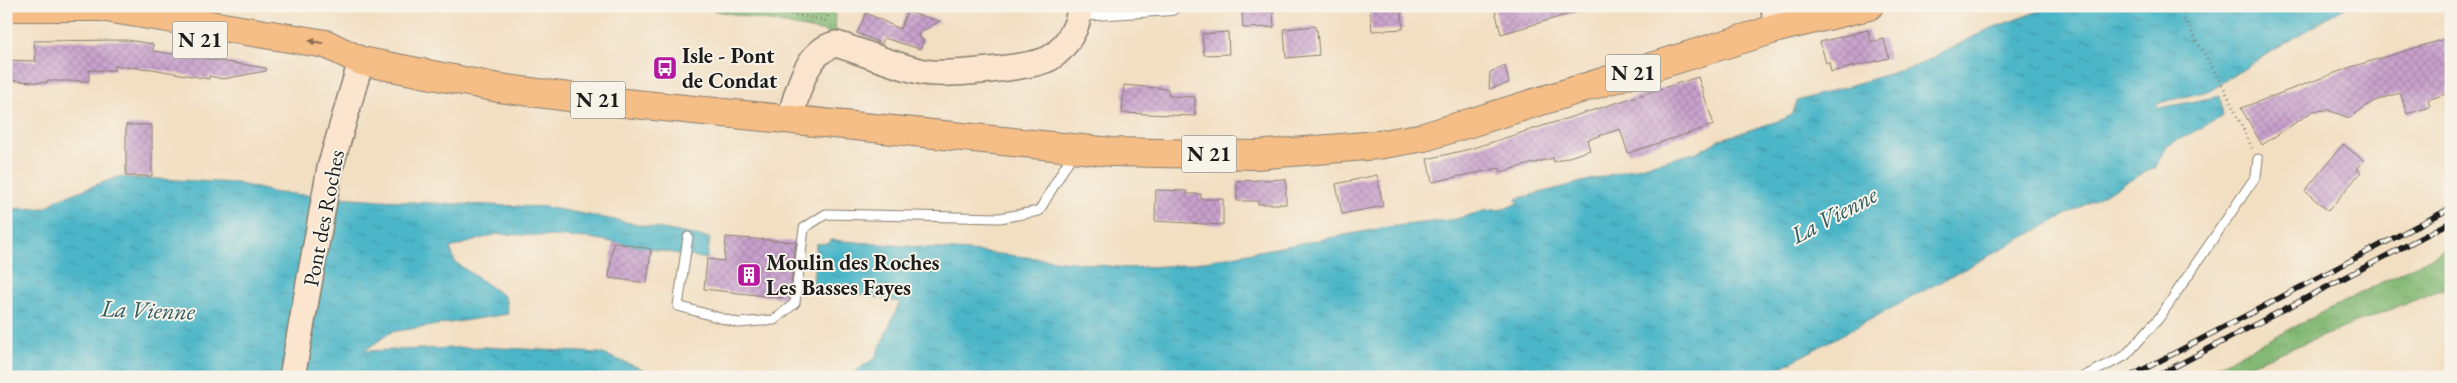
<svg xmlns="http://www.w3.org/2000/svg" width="2457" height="383" viewBox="0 0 2457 383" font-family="'EB Garamond',serif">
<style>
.forest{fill:url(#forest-crowns);stroke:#506a48}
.water{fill:url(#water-ripples);stroke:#346972}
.building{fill:url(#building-cross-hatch)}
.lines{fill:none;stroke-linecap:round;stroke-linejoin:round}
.lane-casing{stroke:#877e6f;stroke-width:11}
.street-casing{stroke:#877e6f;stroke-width:20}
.secondary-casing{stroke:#877e6f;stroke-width:28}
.primary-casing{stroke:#877e6f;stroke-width:30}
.path{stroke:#877e6f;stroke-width:3;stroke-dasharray:1 4;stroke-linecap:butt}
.lane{stroke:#fff;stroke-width:9}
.street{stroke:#fff;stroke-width:18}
.secondary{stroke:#fbe5cf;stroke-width:25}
.primary{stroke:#f6be87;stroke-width:28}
.rail-casing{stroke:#1c1c1c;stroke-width:5.5}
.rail{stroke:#f7f3e8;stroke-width:4;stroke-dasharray:11;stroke-linecap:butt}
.oneway{fill:#896d52}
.labels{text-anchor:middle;stroke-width:4;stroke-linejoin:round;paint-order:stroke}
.shield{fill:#f7f3e8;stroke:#5e5c59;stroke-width:1}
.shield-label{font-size:21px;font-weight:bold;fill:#1c1c1c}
.poi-label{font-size:22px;font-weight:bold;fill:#1c1c1c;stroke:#f7f3e8;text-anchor:start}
.street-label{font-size:22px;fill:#1c1c1c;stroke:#f7f3e8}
.water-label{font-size:24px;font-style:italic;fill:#2f5a61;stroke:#f7f3e8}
</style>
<defs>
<pattern id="forest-crowns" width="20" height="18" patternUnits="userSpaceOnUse" patternTransform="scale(1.25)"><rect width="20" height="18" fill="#84b975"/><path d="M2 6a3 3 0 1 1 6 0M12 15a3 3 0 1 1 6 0" fill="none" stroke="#719e65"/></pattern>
<pattern id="water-ripples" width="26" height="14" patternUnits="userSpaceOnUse" patternTransform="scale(1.25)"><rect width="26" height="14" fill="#4bb6c8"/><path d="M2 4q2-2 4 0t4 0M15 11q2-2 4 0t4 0" fill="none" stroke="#3e93a2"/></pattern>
<pattern id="building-cross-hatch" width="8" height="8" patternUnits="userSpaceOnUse" patternTransform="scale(1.25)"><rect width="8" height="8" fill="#c8a0cc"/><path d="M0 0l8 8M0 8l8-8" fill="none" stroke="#ab89af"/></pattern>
</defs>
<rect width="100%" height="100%" fill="#f7f3e8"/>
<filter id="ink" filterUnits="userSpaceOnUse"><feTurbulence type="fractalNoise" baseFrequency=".02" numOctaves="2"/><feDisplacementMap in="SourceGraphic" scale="10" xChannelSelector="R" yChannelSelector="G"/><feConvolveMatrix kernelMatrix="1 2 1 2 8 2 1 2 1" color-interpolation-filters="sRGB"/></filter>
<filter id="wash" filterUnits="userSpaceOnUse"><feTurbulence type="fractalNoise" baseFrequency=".0096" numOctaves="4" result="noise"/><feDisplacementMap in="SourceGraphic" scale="20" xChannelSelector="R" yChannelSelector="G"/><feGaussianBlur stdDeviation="1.12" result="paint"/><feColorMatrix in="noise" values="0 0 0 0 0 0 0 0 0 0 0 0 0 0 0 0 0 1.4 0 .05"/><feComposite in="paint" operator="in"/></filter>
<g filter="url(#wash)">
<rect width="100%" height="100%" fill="#f2dfc2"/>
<path class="forest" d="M692 6H834L836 34Z
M2451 247V286L2218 377H2196Z"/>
<path class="water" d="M2053 6H2346L2208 91 2159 103 2156 107 2160 108 2220 96 2223 116 2167 146 2155 167 1776 370 1770 377H847L875 358 900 302 813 285 816 244 830 243 831 240 980 252 1127 268 1184 265 1388 227 1456 219 1484 211 1504 209 1518 203 1516 199 1698 152 1719 140 1784 119 1793 113 1797 101 1916 66 1989 29Z
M118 177 236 183 277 193 427 203 546 207 710 238 707 259 590 238 497 234 450 248 455 262 505 297 508 314 391 332 364 351 483 347 600 353 664 377H6V209L46 208 58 199Z"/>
<g id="blocks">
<path class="building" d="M1370 6H1401L1403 29 1372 31Z
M1494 6H1579L1580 11 1501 34Z
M1273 9 1274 27 1243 28 1242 11Z
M907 12 940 21 919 33 918 37 924 40 920 49 884 38 882 44 857 33 866 13 900 29Z
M1315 26V30H1317L1319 55 1286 58 1284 29Z
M1868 30 1871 42 1884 39 1889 58 1831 72 1829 62 1826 63 1820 42Z
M1228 32 1229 54 1204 55 1202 34Z
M2451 37V92L2428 100 2430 107 2407 114 2400 93 2374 101 2349 118 2328 110 2313 111 2262 145 2241 108 2351 67Z
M127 40 153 44V51L266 68V71L223 79 209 76V79L152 69 115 66V70H89V81H46L47 83 6 80V60L36 61 34 41Z
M1505 66 1509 83 1489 89 1490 72Z
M1698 77 1714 125 1628 153 1620 129 1587 140 1590 150 1554 162 1553 158 1501 172 1500 168 1432 182 1427 159 1470 149Z
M1124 85 1168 89 1169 96 1195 97V116L1122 113Z
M126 125H152V176H126Z
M2343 144 2364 161 2357 169 2361 172 2328 211 2305 191Z
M1377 175 1383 206 1342 214 1336 184Z
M1286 179V204H1258V201H1237V181Z
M1156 190 1187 191V194H1201V199H1223V225L1155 221Z
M726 237 796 242 790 292 783 298 704 289 707 259 724 261Z
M613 242 651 249 647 283 609 278Z"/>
</g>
</g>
<g filter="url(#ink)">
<use href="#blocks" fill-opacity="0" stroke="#877e6f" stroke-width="1"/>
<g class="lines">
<defs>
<path id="lane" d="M688 237 678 306 738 323 774 320 795 303 804 228 826 214 1000 218 1039 211 1073 153
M2083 377 2125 356 2159 318 2256 176 2258 159"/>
<path id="street" d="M1079 12 1171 6"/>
<path id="secondary" d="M1773 6 1778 28
M790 118C798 92 805 51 836 44 863 52 897 67 924 72 945 76 1032 68 1050 58 1065 49 1081 24 1079 6
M292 377 330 168 361 61"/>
<path id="primary" d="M6 7H100L326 44 361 61 499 88 585 99 1112 152 1255 155 1378 145 1424 137 1778 28 1869 6"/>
</defs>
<use href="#lane" class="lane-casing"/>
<use href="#street" class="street-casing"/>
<use href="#secondary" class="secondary-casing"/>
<use href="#primary" class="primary-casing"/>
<path class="path" d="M686 6 765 9 828 21
M827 6 828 21
M2177 6 2225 90 2252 148"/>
<use href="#lane" class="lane"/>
<use href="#street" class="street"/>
<use href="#secondary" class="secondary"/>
<use href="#primary" class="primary"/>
<defs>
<path id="rail" d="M2129 377 2451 208
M2155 377 2451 222"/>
</defs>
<use href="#rail" class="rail-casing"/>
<use href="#rail" class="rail"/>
</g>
<defs><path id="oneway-solid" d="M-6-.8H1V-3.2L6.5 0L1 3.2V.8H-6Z" transform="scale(1.25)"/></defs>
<use class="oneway" href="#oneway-solid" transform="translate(316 42) rotate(-171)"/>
</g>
<defs>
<symbol id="bus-square" viewBox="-11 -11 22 22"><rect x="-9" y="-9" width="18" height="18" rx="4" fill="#b5179e" stroke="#f7f3e8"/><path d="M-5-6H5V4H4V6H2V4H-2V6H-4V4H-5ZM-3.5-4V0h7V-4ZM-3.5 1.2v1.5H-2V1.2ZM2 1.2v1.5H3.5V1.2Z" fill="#fff"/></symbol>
<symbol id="building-square" viewBox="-11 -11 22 22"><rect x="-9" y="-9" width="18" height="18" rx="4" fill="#b5179e" stroke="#f7f3e8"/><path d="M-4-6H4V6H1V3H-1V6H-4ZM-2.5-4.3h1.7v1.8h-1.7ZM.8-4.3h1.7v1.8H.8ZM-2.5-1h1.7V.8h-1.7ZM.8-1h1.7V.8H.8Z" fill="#fff"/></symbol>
</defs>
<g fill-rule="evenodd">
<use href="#bus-square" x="651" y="54" width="28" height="28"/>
<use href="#building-square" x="735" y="261" width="28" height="28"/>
</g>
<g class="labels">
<g class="shield">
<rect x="172.5" y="21.5" width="55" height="37" rx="4"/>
<rect x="1605.5" y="54.5" width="55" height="37" rx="4"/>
<rect x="570.5" y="81.5" width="55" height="37" rx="4"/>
<rect x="1181.5" y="135.5" width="55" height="37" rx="4"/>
</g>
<g class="shield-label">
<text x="200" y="47">N 21</text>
<text x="1633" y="80">N 21</text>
<text x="598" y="107">N 21</text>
<text x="1209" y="161">N 21</text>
</g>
<g class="poi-label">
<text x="682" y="63">Isle - Pont<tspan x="682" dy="25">de Condat</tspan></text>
<text x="766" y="270">Moulin des Roches<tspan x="766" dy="25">Les Basses Fayes</tspan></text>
</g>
<g class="street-label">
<text transform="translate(323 218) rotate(-79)" y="8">Pont des Roches</text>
</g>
<g class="water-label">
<text transform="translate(1834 215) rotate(-28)" y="8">La Vienne</text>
<text transform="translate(148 310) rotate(2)" y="8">La Vienne</text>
</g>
</g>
<rect width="2457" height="383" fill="none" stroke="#f7f3e8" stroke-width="25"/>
</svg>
